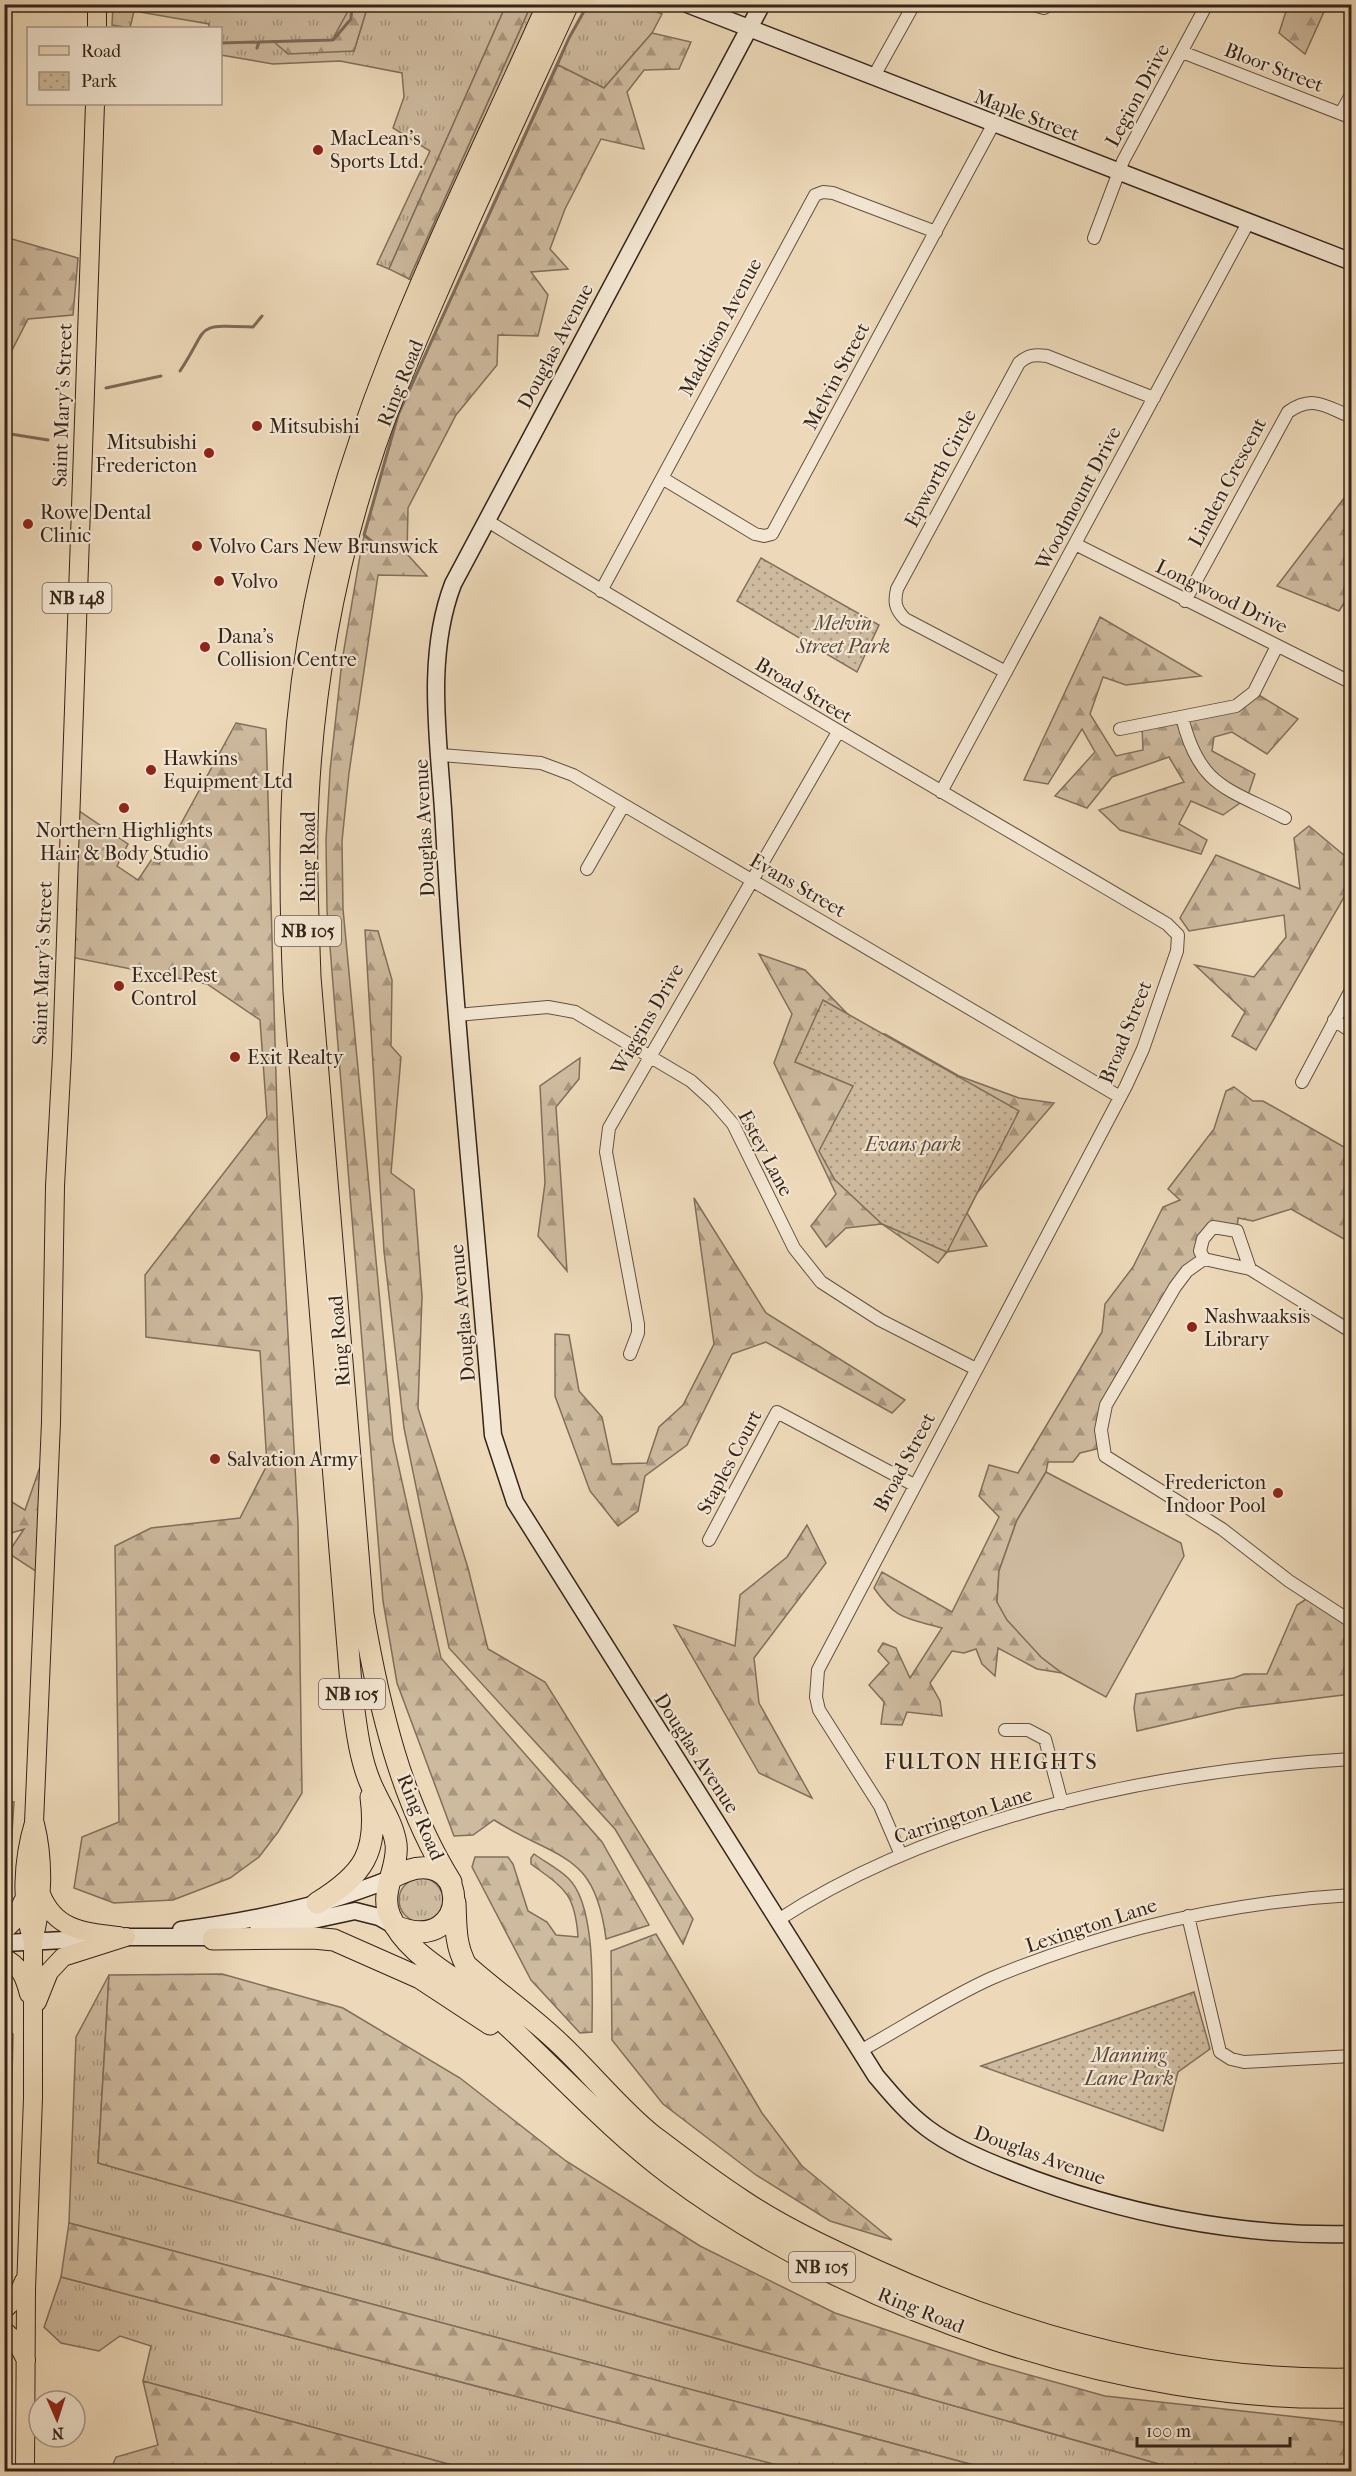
<svg xmlns="http://www.w3.org/2000/svg" width="1356" height="2476" viewBox="0 0 1356 2476" font-family="'IM FELL French Canon',serif">
<style>
.grass{fill:url(#grass-tufts);stroke:#816f5c;stroke-width:1.5}
.forest{fill:url(#forest-firs);stroke:#816f5c;stroke-width:1.5}
.wetland{fill:url(#wetland-marsh);stroke:#816f5c;stroke-width:1.5}
.park{fill:url(#park-dots);stroke:#816f5c;stroke-width:1.5}
.pitch{fill:#ceba9e;stroke:#816f5c;stroke-width:1.5}
.lines{fill:none;stroke-linecap:round;stroke-linejoin:round}
.stream{stroke:#7d6b59;stroke-width:3}
.street-casing{stroke:#625141;stroke-width:14}
.secondary-casing{stroke:#342419;stroke-width:19}
.primary-casing{stroke:#342419;stroke-width:20}
.highway-casing{stroke:#342419;stroke-width:23}
.street{stroke:#f3e6d2;stroke-width:12}
.secondary{stroke:#f3e6d2;stroke-width:16}
.primary{stroke:#edd9b9;stroke-width:18}
.highway{stroke:#edd9b9;stroke-width:21}
.poi-dot{fill:#8f2418;stroke:#f3e6d2;stroke-width:2}
.labels{text-anchor:middle;stroke-width:4.5;stroke-linejoin:round;paint-order:stroke}
.shield{fill:#f3e6d2;stroke:#6d5e50;stroke-width:1.5}
.shield-label{font-size:18px;font-weight:bold;fill:#342419}
.street-label{font-size:20px;fill:#342419;stroke:#f3e6d2}
.poi-label{font-size:20px;fill:#342419;stroke:#f3e6d2;text-anchor:start}
.park-label{font-size:20px;font-style:italic;fill:#5a4a3a;stroke:#f3e6d2}
.quarter-label{font-size:22px;letter-spacing:1.5px;fill:#342419;stroke:#f3e6d2}
</style>
<defs>
<pattern id="grass-tufts" width="24" height="20" patternUnits="userSpaceOnUse" patternTransform="scale(1.5)"><rect width="24" height="20" fill="#ceba9e"/><path d="M3 7l-1-3M5 7V3M7 7l1-3M15 17l-1-3M17 17v-4M19 17l1-3" fill="none" stroke="#a89780"/></pattern>
<pattern id="forest-firs" width="22" height="20" patternUnits="userSpaceOnUse" patternTransform="scale(1.5)"><rect width="22" height="20" fill="#ceba9e"/><path d="M5 1l3.5 6h-7zM16 11l3.5 6h-7z" fill="#a89780"/></pattern>
<pattern id="wetland-marsh" width="20" height="14" patternUnits="userSpaceOnUse" patternTransform="scale(1.5)"><rect width="20" height="14" fill="#ceba9e"/><path d="M1 5h8M5 5V1M11 12h8M15 12V8" fill="none" stroke="#a89780"/></pattern>
<pattern id="park-dots" width="8" height="8" patternUnits="userSpaceOnUse" patternTransform="scale(1.5)"><rect width="8" height="8" fill="#ceba9e"/><path d="M2 2h.1M6 6h.1" fill="none" stroke="#a89780" stroke-width="1.8" stroke-linecap="round"/></pattern>
</defs>
<rect width="100%" height="100%" fill="#edd9b9"/>
<filter id="stains"><feTurbulence type="fractalNoise" baseFrequency=".00333" numOctaves="4"/><feColorMatrix values="0 0 0 0 .2 0 0 0 0 .09 0 0 0 0 .02 0 0 0 .5 -.17"/></filter>
<radialGradient id="worn" r=".72"><stop offset=".6" stop-color="#630" stop-opacity="0"/><stop offset="1" stop-color="#630" stop-opacity=".3"/></radialGradient>
<path class="grass" d="M237 4 311 10 324 5H349L347 13 333 40 275 41 354 51 368 5H506L389 269 377 264 430 151 393 128 404 97 402 73 340 61 273 64 221 55 220 28H209V24L134 11 130 28 112 25 113 5Z
M531 5H542L413 281 409 279Z
M588 5H639L662 14 652 33 604 88 558 65 569 38Z
M399 1900a22 22 0 1 1 44 0a22 22 0 1 1-44 0Z
M109 1975 98 2163 1184 2471H996L69 2223 76 2037Z
M5 2031 13 2034 7 2301 5 2310Z
M61 2277 800 2471H474L143 2381 151 2346 120 2336 99 2351 61 2343 44 2327Z"/>
<path class="forest" d="M349 5H368L354 51 288 54 273 41 332 40 347 13Z
M506 5H531L409 279 389 269Z
M1288 5H1327L1305 54 1279 33Z
M652 33 691 42 679 69 644 70 627 92 644 149 601 139 565 209 550 249 568 269 531 272 548 295 538 336 498 335 497 365 456 415 408 508 407 554 427 576 378 575 349 773 342 841 343 909 393 1441 441 1658 602 1842 649 1925 606 1939C595 1851 559 1861 494 1820L473 1835 454 1836 397 1683 383 1601 327 910 326 840 330 771 342 661 362 544 398 415 558 65 604 88Z
M5 237 78 258 73 315 28 319 8 358 5 378Z
M1351 489V592L1339 611 1277 586Z
M1100 617 1201 676 1126 685 1103 677 1090 714 1116 756 1143 750 1142 725 1236 706 1254 692 1298 719 1267 754 1232 732 1214 737 1212 751 1255 774 1247 798 1223 815 1191 801 1179 824 1207 840 1201 854 1120 830 1099 810 1184 782 1169 757 1112 777 1087 808 1055 796 1095 752 1082 729 1048 784 1024 780Z
M236 723 266 729 278 1146 298 1523 302 1793 278 1832 259 1857 230 1878 173 1900 114 1903 74 1888 82 1837 119 1822 115 1546 151 1528 240 1518 267 1465 260 1351 146 1337 145 1275 267 1117 260 1020 207 984 65 956 70 805 128 844 117 866 138 880 152 859 159 864Z
M1309 826 1351 861V885L1256 1050 1232 1036 1245 1012 1195 965 1254 977 1286 937 1284 915 1189 931 1180 918 1216 855 1300 889 1294 838Z
M365 930 378 931 392 980 391 1046 401 1057 391 1173 414 1190 422 1296 418 1408 468 1568 488 1649 545 1682 693 1919 683 1944 615 1829 449 1648 404 1428 384 1251Z
M759 954 805 970 866 1033 885 1034 959 1076 1019 1098 1054 1103 977 1193 967 1213 987 1246 947 1252 938 1263 882 1224 846 1228 826 1247 811 1226 836 1194 774 1063 792 1014Z
M580 1058 579 1079 556 1107 567 1271 538 1236 545 1183 540 1086Z
M1234 1087 1253 1101H1263L1351 1151V1243L1291 1209 1253 1221 1238 1218 1237 1231 1213 1228 1203 1239 1204 1259 1187 1271 1106 1405 1105 1447 1080 1453 1073 1462H1048L1046 1472 1017 1520 999 1571 997 1602 1041 1657 1062 1673 1037 1669 998 1648 995 1676 982 1664 976 1649 964 1653 952 1651 930 1683 940 1701 942 1716 907 1712 902 1725 881 1724 884 1702 869 1685 889 1663 878 1651 883 1643 896 1648 910 1678 942 1628C906 1618 896 1620 874 1588L882 1572 952 1612 999 1517 979 1496 989 1465 1018 1473 1102 1332 1105 1304 1133 1267 1163 1207 1180 1200 1168 1189 1214 1129 1226 1091Z
M694 1198 766 1313 905 1400 892 1413 766 1342 732 1354 687 1445 645 1476 638 1511 618 1526 590 1491 555 1396V1334L569 1335 579 1391 602 1417 612 1464 647 1463 659 1427 683 1405 714 1344Z
M40 1467 37 1572 8 1553 24 1529 5 1535 4 1497 25 1510Z
M807 1525 826 1563 754 1658 759 1703 812 1798 759 1773 674 1625 735 1646 740 1595 787 1557Z
M1311 1596 1351 1622V1694L1237 1708 1137 1731 1134 1708 1136 1694 1234 1678 1244 1674H1267L1297 1605Z
M534 1854C545 1862 559 1869 568 1878 597 1905 592 1995 592 2032L580 2033 531 1980 472 1867 475 1857H508L513 1864 528 1911 547 1922 556 1935 578 1937C575 1893 564 1888 531 1864V1858Z
M656 1934 762 2113 802 2166 892 2240 830 2221 756 2175 663 2104 612 2040 611 1951Z
M222 1974 343 2008 460 2078 566 2161 700 2246 835 2313 990 2364 1105 2396 1351 2423V2471H1184L98 2163 109 1975Z
M69 2223 996 2471H800L61 2277Z
M143 2381 474 2471H110L116 2457 158 2445Z"/>
<path class="wetland" d="M5 1801 14 1802 10 1865 5 1882Z"/>
<path class="park" d="M761 558 879 625 857 672 737 601Z
M823 1000 1019 1111 947 1252 882 1224 835 1180 819 1151 853 1086 795 1062Z
M1194 1992 1210 2049 1178 2072 1163 2131 981 2066Z"/>
<path class="pitch" d="M1046 1472 1181 1543 1184 1556 1106 1697 1062 1673 1041 1657 1007 1620 997 1602 999 1571 1017 1520Z"/>
<g class="lines">
<path class="stream" d="M530 6 531 4
M220 43 259 42
M257 48 259 42 333 40 351 19 352 4
M180 371C211 324 192 325 253 327L262 316
M106 388 161 376
M4 433 48 440
M375 544 364 535 398 415 569 38 588 4"/>
<defs>
<path id="street" d="M1030 4 1044 8 1051 4
M1182 52 1352 118
M874 76 914 4
M1341 113 1352 93
M1094 238 1123 161 1207 4
M662 478 755 534 764 536 772 534 993 125
M486 520C711 658 940 790 1167 924L1178 935 1177 951 1143 1049 1126 1086 818 1670 816 1697 819 1710 880 1806 901 1855
M1075 544 1352 683
M601 591 815 195 823 192 833 193 936 232
M1185 601 1288 412C1313 394 1326 407 1352 417
M1006 672 905 619C895 609 894 602 897 589L1019 363C1028 355 1035 354 1047 356L1154 398
M1182 717C1199 787 1227 788 1285 818
M1120 729 1236 706 1254 692 1277 646
M441 755 541 763 573 775 1120 1097
M941 792 1249 221
M587 869 623 806
M457 1015 548 1007 575 1012 691 1081 713 1101 733 1124 794 1248 821 1282 880 1320 976 1369
M1334 1020 1352 1032
M1302 1082 1352 988
M1204 1259 1200 1251 1203 1239 1213 1227 1237 1231 1250 1269
M1352 1332 1250 1269 1204 1259 1187 1271 1175 1287 1106 1405 1101 1430 1105 1456 1222 1529 1289 1581 1352 1622
M630 1354 638 1333V1324L606 1152 609 1128 838 732
M709 1540 777 1412 914 1485
M1005 1730H1028L1045 1739 1062 1803
M1188 1916 1220 2052 1231 2059 1244 2062 1352 2056
M778 1920C940 1815 1160 1770 1352 1759
M860 2051C902 2028 949 1997 992 1978 1107 1930 1228 1902 1352 1895"/>
<path id="secondary" d="M687 4 1352 262
M762 4 453 584C424 660 440 746 444 826 455 1029 477 1232 493 1435L515 1502 876 2076C892 2095 907 2113 927 2128 952 2147 983 2160 1012 2171 1119 2213 1237 2237 1352 2234
M181 1930C253 1921 323 1906 390 1879
M257 1932 355 1911 379 1917 395 1926
M4 1943 126 1937H225"/>
<path id="primary" d="M97 28V4
M41 1894C55 1930 84 1932 119 1936
M4 1931 13 1922 23 1901
M33 1941C20 1906 23 1859 34 1823L51 1422 55 1186 62 1055 95 104
M4 1958C20 1965 25 1978 29 1994
M37 2002 49 1972 63 1957 126 1937
M4 2310 17 2297 24 2281
M4 2330 17 2343 26 2360
M25 2472 26 2289 33 2098V1941C43 1904 44 1860 35 1824"/>
<path id="highway" d="M548 4C462 198 357 395 315 604 289 733 288 862 294 992L352 1696C356 1724 359 1756 370 1782 378 1802 393 1822 396 1844 399 1868 379 1892 390 1916 406 1952 443 1970 473 1993 485 2002 496 2014 507 2025 561 2075 612 2131 671 2175 852 2310 1125 2404 1352 2397
M390 1879C472 1830 476 1960 395 1926
M451 1882C401 1802 379 1706 363 1614L310 977C308 917 305 858 308 798 314 679 337 558 375 446 392 396 413 347 434 299 477 200 523 102 568 4
M317 1903C364 1874 378 1853 371 1797
M455 1903C456 1926 455 1945 466 1965 496 1992 530 2015 559 2043 589 2071 622 2112 653 2136 682 2158 712 2181 743 2201 785 2229 831 2250 877 2271 1027 2339 1186 2382 1352 2379
M213 1939 313 1938 334 1940 420 1978 490 2024"/>
</defs>
<use href="#street" class="street-casing"/>
<use href="#secondary" class="secondary-casing"/>
<use href="#primary" class="primary-casing"/>
<use href="#highway" class="highway-casing"/>
<use href="#street" class="street"/>
<use href="#secondary" class="secondary"/>
<use href="#primary" class="primary"/>
<use href="#highway" class="highway"/>
</g>
<g class="poi-dot">
<circle cx="318" cy="150" r="6"/>
<circle cx="257" cy="426" r="6"/>
<circle cx="209" cy="453" r="6"/>
<circle cx="28" cy="524" r="6"/>
<circle cx="197" cy="546" r="6"/>
<circle cx="219" cy="581" r="6"/>
<circle cx="205" cy="647" r="6"/>
<circle cx="151" cy="770" r="6"/>
<circle cx="124" cy="808" r="6"/>
<circle cx="119" cy="986" r="6"/>
<circle cx="235" cy="1057" r="6"/>
<circle cx="1192" cy="1327" r="6"/>
<circle cx="215" cy="1459" r="6"/>
<circle cx="1278" cy="1493" r="6"/>
</g>
<g class="labels">
<g class="shield">
<rect x="42.5" y="583" width="69" height="30" rx="4.5"/>
<rect x="275" y="916" width="66" height="30" rx="4.5"/>
<rect x="319" y="1679" width="66" height="30" rx="4.5"/>
<rect x="789" y="2252" width="66" height="30" rx="4.5"/>
</g>
<g class="shield-label">
<text x="77" y="604">NB 148</text>
<text x="308" y="937">NB 105</text>
<text x="352" y="1700">NB 105</text>
<text x="822" y="2273">NB 105</text>
</g>
<g class="street-label">
<text transform="translate(1274 67) rotate(21)" y="7">Bloor Street</text>
<text transform="translate(1137 95) rotate(-62)" y="7">Legion Drive</text>
<text transform="translate(1027 115) rotate(21)" y="7">Maple Street</text>
<text transform="translate(720 327) rotate(-62)" y="7">Maddison Avenue</text>
<text transform="translate(555 346) rotate(-62)" y="7">Douglas Avenue</text>
<text transform="translate(836 376) rotate(-62)" y="7">Melvin Street</text>
<text transform="translate(400 383) rotate(-68)" y="7">Ring Road</text>
<text transform="translate(62 405) rotate(-88)" y="7">Saint Mary's Street</text>
<text transform="translate(940 468) rotate(-62)" y="7">Epworth Circle</text>
<text transform="translate(1227 482) rotate(-62)" y="7">Linden Crescent</text>
<text transform="translate(1078 498) rotate(-62)" y="7">Woodmount Drive</text>
<text transform="translate(1222 596) rotate(26)" y="7">Longwood Drive</text>
<text transform="translate(804 690) rotate(31)" y="7">Broad Street</text>
<text transform="translate(424 828) rotate(-93)" y="7">Douglas Avenue</text>
<text transform="translate(308 857) rotate(-90)" y="7">Ring Road</text>
<text transform="translate(798 885) rotate(30)" y="7">Evans Street</text>
<text transform="translate(42 963) rotate(-88)" y="7">Saint Mary's Street</text>
<text transform="translate(647 1019) rotate(-60)" y="7">Wiggins Drive</text>
<text transform="translate(1125 1032) rotate(-68)" y="7">Broad Street</text>
<text transform="translate(766 1153) rotate(62)" y="7">Estey Lane</text>
<text transform="translate(462 1313) rotate(-95)" y="7">Douglas Avenue</text>
<text transform="translate(339 1341) rotate(-95)" y="7">Ring Road</text>
<text transform="translate(729 1462) rotate(-62)" y="7">Staples Court</text>
<text transform="translate(904 1462) rotate(-62)" y="7">Broad Street</text>
<text transform="translate(697 1753) rotate(57)" y="7">Douglas Avenue</text>
<text transform="translate(963 1815) rotate(-18)" y="7">Carrington Lane</text>
<text transform="translate(421 1817) rotate(67)" y="7">Ring Road</text>
<text transform="translate(1091 1925) rotate(-18)" y="7">Lexington Lane</text>
<text transform="translate(1040 2155) rotate(20)" y="7">Douglas Avenue</text>
<text transform="translate(921 2310) rotate(22)" y="7">Ring Road</text>
</g>
<g class="poi-label">
<text x="330" y="145">MacLean's<tspan x="330" dy="23">Sports Ltd.</tspan></text>
<text x="269" y="433">Mitsubishi</text>
<text x="197" y="449" text-anchor="end">Mitsubishi<tspan x="197" dy="23">Fredericton</tspan></text>
<text x="40" y="519">Rowe Dental<tspan x="40" dy="23">Clinic</tspan></text>
<text x="209" y="553">Volvo Cars New Brunswick</text>
<text x="231" y="588">Volvo</text>
<text x="217" y="643">Dana's<tspan x="217" dy="23">Collision Centre</tspan></text>
<text x="163" y="765">Hawkins<tspan x="163" dy="23">Equipment Ltd</tspan></text>
<text x="124" y="837" text-anchor="middle">Northern Highlights<tspan x="124" dy="23">Hair &amp; Body Studio</tspan></text>
<text x="131" y="982">Excel Pest<tspan x="131" dy="23">Control</tspan></text>
<text x="247" y="1064">Exit Realty</text>
<text x="1204" y="1323">Nashwaaksis<tspan x="1204" dy="23">Library</tspan></text>
<text x="227" y="1466">Salvation Army</text>
<text x="1266" y="1489" text-anchor="end">Fredericton<tspan x="1266" dy="23">Indoor Pool</tspan></text>
</g>
<g class="park-label">
<text x="843" y="630">Melvin<tspan x="843" dy="23">Street Park</tspan></text>
<text x="913" y="1151">Evans park</text>
<text x="1129" y="2062">Manning<tspan x="1129" dy="23">Lane Park</tspan></text>
</g>
<g class="quarter-label">
<text x="991" y="1769">FULTON HEIGHTS</text>
</g>
</g>
<rect width="1356" height="2476" fill="none" stroke="#edd9b9" stroke-width="24"/>
<rect x="6" y="6" width="1344" height="2464" fill="none" stroke="#342419" stroke-width="3"/>
<rect x="12" y="12" width="1332" height="2452" fill="none" stroke="#342419" stroke-width="1.5"/>
<rect x="27" y="27" width="195" height="78" fill="#f3e6d2" stroke="#a79888" stroke-width="1.5"/>
<rect x="39" y="46" width="30" height="9" fill="#edd9b9" stroke="#a79888" stroke-width="1.5"/>
<text x="81" y="57" font-size="18" fill="#342419">Road</text>
<rect x="39" y="72" width="30" height="18" fill="url(#park-dots)" stroke="#a79888" stroke-width="1.5"/>
<text x="81" y="87" font-size="18" fill="#342419">Park</text>
<g transform="translate(57 2419) rotate(177)"><circle r="28" fill="#f3e6d2" stroke="#a79888" stroke-width="1.5"/>
<path d="M0-4.5L10 22L0 15L-10 22Z" fill="#8f2418"/>
<text y="-9" font-size="16" font-weight="bold" text-anchor="middle" fill="#342419">N</text>
</g>
<path d="M1137 2437v9h153v-9" fill="none" stroke="#342419" stroke-width="3"/>
<text x="1146" y="2437" font-size="18" fill="#342419" stroke="#f3e6d2" stroke-width="4.5" paint-order="stroke">100 m</text>
<rect width="100%" height="100%" filter="url(#stains)"/>
<rect width="100%" height="100%" fill="url(#worn)"/>
</svg>
